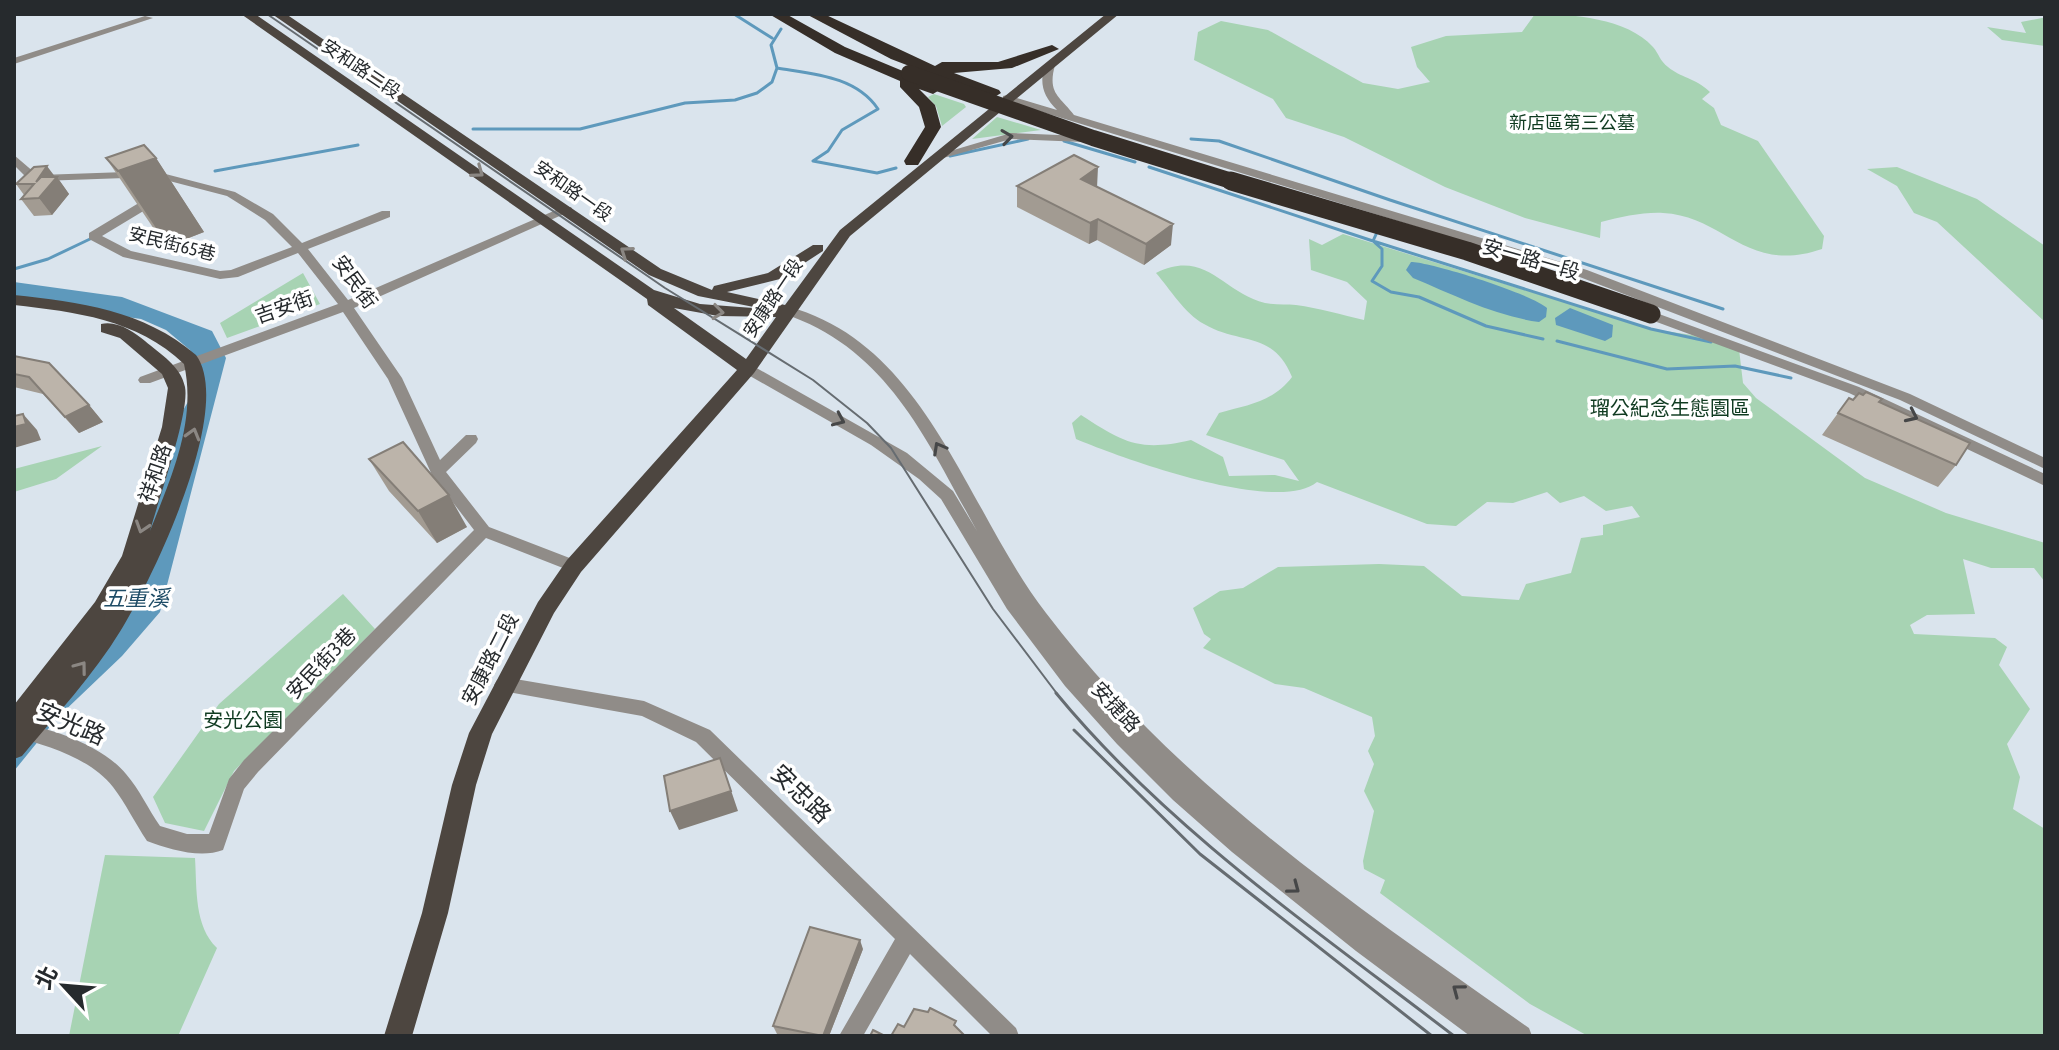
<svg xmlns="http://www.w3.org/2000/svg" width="2059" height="1050" viewBox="0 0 2059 1050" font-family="'Asap Condensed','Noto Sans TC',sans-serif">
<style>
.green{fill:#a7d3b3}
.water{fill:#5e99bc}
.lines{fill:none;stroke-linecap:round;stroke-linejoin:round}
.stream{stroke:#5e99bc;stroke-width:3}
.minor{fill:#908c88;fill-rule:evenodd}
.major{fill:#4d4640;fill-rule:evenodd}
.highway{fill:#362e28;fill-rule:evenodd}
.tram-far1{stroke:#666c71;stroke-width:2}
.tram{stroke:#666c71;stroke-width:3}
.highway-bridge-far1{stroke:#362e28;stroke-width:16}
.highway-bridge{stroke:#362e28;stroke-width:19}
.wall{fill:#a29b92}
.shaded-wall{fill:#847e77}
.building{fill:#bcb4aa;stroke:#847e77;stroke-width:2}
.oneway{stroke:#464748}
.oneway2{stroke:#8b8783}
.labels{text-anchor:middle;stroke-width:7;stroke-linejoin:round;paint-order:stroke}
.far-street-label{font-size:18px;fill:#262a2d;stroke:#fff}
.far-park-label{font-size:18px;fill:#103b21;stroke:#fff}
.street-label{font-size:20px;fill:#262a2d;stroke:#fff}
.park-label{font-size:20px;fill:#103b21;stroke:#fff}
.water-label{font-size:22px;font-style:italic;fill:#1f4d67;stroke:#fff}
.near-street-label{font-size:24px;fill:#262a2d;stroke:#fff}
</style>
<rect width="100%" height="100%" fill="#dae4ed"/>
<path class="green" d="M1535 14C1572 14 1627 18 1653 47 1659 54 1660 61 1668 67 1681 78 1694 77 1710 92L1702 99 1714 108 1721 125 1758 141 1824 236 1822 249C1746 275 1725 216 1663 213 1643 212 1621 217 1601 222L1600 238 1525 218 1445 187 1344 137 1286 118 1273 99 1194 60 1198 32 1221 21 1268 30 1363 83 1398 89 1430 82 1417 67 1411 47 1446 36 1522 32Z
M2042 18H2045V46L2002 40 1987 27 2026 33 2021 22Z
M934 94 964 104 966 107 942 126 936 106 928 97Z
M997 117 1041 130 972 139Z
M1897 167 1977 199 2045 246V322L1937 222 1914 213 1897 186 1867 169Z
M1343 234 1651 329 1692 335 1739 349 1743 383 1756 398 1865 478 1946 513 2045 543V582L2034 568H1991L1963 559 1975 614 1927 615 1910 625 1914 634 1995 638 2007 647 1999 665 2030 709 2007 744 2020 777 2013 809 2045 829V1036H1588L1530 1004 1380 893 1385 880 1364 869 1363 861 1374 811 1364 791 1374 764 1368 751 1375 736 1372 717 1304 688 1275 684 1203 648 1211 639 1204 634 1193 608 1220 591 1243 588 1278 567 1379 564 1424 566 1462 596 1519 600 1526 584 1571 573 1581 538 1603 535V525L1640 517 1632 506 1606 511 1584 496 1560 503 1547 492 1513 503 1487 502 1456 526 1427 524 1317 482C1278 515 1121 458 1076 439L1072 423 1081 415C1124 443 1140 452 1191 440L1223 457 1229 476 1275 475 1299 481 1284 460 1206 435 1219 413C1248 405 1273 402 1292 377 1273 330 1239 345 1204 324 1185 314 1170 289 1156 273 1206 248 1223 293 1265 303 1275 305 1286 304 1296 305 1319 308 1342 315 1364 320L1367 301 1347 282 1311 270 1309 239 1322 245Z
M303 273 320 304 227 338 220 323Z
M102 446 56 479 14 492V469Z
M343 594 375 629 234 771 204 831 165 823 153 797 219 704Z
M105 855 195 858C197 889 194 926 217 948L178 1036H69Z"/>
<path class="water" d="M1411 262C1431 262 1532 294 1547 308L1546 317 1539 322C1495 316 1454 295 1413 278L1406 270Z
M14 282 122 297 212 331 226 358 160 612 122 656 57 718 14 771V713L114 585 154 461 189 400 193 358 190 350 166 330 141 319 14 301Z
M1570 308 1613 325 1612 337 1605 341 1556 325 1555 318Z"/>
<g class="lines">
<path class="stream" d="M734 14 772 38
M777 68C813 74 856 76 878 109L842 130 828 151 813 161 877 173 896 168
M473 129H580L685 103 735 100 757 93 772 82 777 68 771 45 781 29
M1191 139 1219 141 1390 200
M1064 141 1135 162
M950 156 1028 139
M1149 167 1373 241 1382 249V266L1372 281 1391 292 1419 297 1486 326 1543 339
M215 171 358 145
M1390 200 1723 309
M1378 230 1373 241 1651 329 1711 342
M14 269 48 259 90 239
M1557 341 1667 369 1735 366 1791 378"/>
<path class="minor" d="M145 16 153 18 14 64V58Z
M1050 62 1055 65C1047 94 1060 96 1074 115L1587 270 1910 394 2045 458V469L1900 400 1577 276 1003 100V96L1007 95 1057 110C1043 96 1039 83 1045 65Z
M1011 133 1083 136 1089 139 1083 142 1011 139 936 160 930 157Z
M14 155 35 173 40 175 154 171 235 192 273 214 302 243 382 211H390V217L308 249 348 300 563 207H571L573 210 354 308 402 378 440 460 466 435H476L478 439 476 443 446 472 489 527 580 562 582 566 580 570H568L486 538 258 772 244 789 223 850C200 859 169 849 147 841 135 823 126 804 113 787 91 759 48 745 14 737V721C51 729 101 744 126 774 140 790 148 809 160 826L187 834H209L229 779 244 760 474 530 432 475 388 379 343 312 150 383H140L138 380 140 377 338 304 298 253 238 277 220 279 123 257 89 239V233L152 195H160V201L102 236 131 251 220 271 231 270 292 247 265 220 227 196 154 177 40 181 27 178 14 165Z
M789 307C927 344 967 511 1046 613 1176 784 1355 906 1529 1028L1532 1036H1470L1356 951 1232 852 1173 800 1117 744 1065 686 1007 609 941 499 919 479 871 445 743 372 741 369 743 366H753L907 453 953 491 977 531C928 443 888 348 784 314V308Z
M1640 307 1859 387 2045 474V486L1849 393 1635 314 1633 311Z
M503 677 644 701 710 730 1016 1028 1019 1036H992L910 954 863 1036H839L895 939 696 742 642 716 497 690 494 685 497 680Z"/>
<path class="major" d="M241 14H255L654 290 700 304 753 308H759L698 296 649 275 272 14H286L661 269 712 290 714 286 768 273 813 245H823V251L780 279 727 292 785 305 840 230 1106 14H1119L850 236 754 373 581 572 554 613 492 734 476 785 448 913 412 1036H384L422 913 452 785 469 733 538 602 567 560 737 370 648 305 647 299ZM674 308 718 316 776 317 746 359Z
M14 295C79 302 144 310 196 355 235 408 152 580 121 630 93 676 56 715 22 756L14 759V705L95 602 122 556 162 427 168 388 162 374 120 338 101 332V324C117 320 134 332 145 341 160 354 181 366 185 387 190 412 158 501 150 531 171 478 197 421 184 364 137 319 75 312 14 305Z"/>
<path class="highway" d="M769 14H786L845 47 939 86 941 89 933 94 919 89 935 105 941 127 918 165H906L904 161 925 127 919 107 900 87V81L835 53Z
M806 14H824L935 66 942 62H998L1052 45 1059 49 1012 68 954 73 999 90 1001 93 993 98 891 59Z"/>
<path class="tram-far1" d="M267 14 665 288 813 380 867 423 891 448 993 609 1058 695"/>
<path class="tram" d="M1056 693C1167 828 1316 930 1454 1036
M1074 730 1200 854 1432 1036"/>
<path class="highway-bridge-far1" d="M909 73 1093 138 1238 183"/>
<path class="highway-bridge" d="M1231 181 1467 251 1651 314"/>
</g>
<path class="wall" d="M106 158H156L204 232 168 246 156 232Z
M55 177H57L69 194 52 215 34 216 21 199 24 195 16 184Z
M1017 186 1097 187 1171 245 1144 265 1097 240 1089 244 1017 207Z
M14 356 89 405 103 422 79 433 43 394 14 387Z
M1849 398 1853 400 1879 402 1956 465 1938 487 1822 435Z
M369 459 467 527 437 543 389 491Z
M863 949 829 1036H787L777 1034 773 1026Z"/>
<path class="shaded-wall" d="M156 158 204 232 168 246 118 171Z
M47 166 56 178 57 177 69 194 52 215 39 198 36 182Z
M1098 167 1097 188 1081 179Z
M1098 219 1097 240 1089 244 1090 223Z
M1173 224 1171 245 1144 265 1146 244Z
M89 405 103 422 79 433 65 417Z
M23 414 37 430 41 440 14 448V427Z
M449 495 467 527 437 543 418 511Z
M720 758 738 811 679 830 670 811Z
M860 940 863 949 829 1036H823Z"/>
<path class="building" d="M144 145 156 158 118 171 106 158Z
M1074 155 1098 167 1081 179 1173 224 1146 244 1098 219 1090 223 1017 186Z
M47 166 36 182 41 177H57L39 198 21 199 34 184H16L34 167Z
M14 356 49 363 89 405 65 417 29 377 14 374Z
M1866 392 1882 399 1879 402 1970 443 1956 465 1838 413 1849 398 1853 400 1859 393 1863 395Z
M23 414 26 424 14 427V416Z
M403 442 449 495 418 511 369 459Z
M720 758 731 791 670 811 664 776Z
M810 927 860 940 823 1036 773 1026Z
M930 1008 956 1021 954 1025 964 1035V1036H891L898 1024 904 1027 914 1009 928 1012Z
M873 1030 885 1036H870Z"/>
<defs><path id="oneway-chevron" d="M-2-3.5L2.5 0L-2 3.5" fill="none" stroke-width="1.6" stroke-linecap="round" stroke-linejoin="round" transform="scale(2)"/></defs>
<g class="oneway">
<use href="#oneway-chevron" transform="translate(1007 137) rotate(-8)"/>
<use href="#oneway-chevron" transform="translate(1912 416) rotate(25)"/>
<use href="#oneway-chevron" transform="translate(839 420) rotate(24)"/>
<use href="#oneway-chevron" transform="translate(939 448) rotate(-119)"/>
<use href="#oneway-chevron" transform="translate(1294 888) rotate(37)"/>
<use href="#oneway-chevron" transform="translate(1458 990) rotate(-143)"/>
</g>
<g class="oneway2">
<use href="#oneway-chevron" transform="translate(478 172) rotate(36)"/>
<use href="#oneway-chevron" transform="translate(626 252) rotate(-145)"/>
<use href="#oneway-chevron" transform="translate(718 312) rotate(7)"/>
<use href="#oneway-chevron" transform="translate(193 434) rotate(-74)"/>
<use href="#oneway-chevron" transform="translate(142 527) rotate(108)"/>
<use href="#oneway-chevron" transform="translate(81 667) rotate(-53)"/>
</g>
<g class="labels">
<g class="far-street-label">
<text transform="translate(361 69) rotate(34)" y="6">安和路二段</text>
<text transform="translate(573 191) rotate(35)" y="6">安和路一段</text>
<text transform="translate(172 244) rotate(14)" y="6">安民街65巷</text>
<text transform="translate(773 298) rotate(-56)" y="6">安康路一段</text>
</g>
<g class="far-park-label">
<text x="1572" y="129">新店區第三公墓</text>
</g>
<g class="street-label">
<text transform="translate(1531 259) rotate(16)" y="7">安一路一段</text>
<text transform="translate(355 282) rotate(54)" y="7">安民街</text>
<text transform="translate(284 307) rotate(-19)" y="7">吉安街</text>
<text transform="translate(155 473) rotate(-71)" y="7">祥和路</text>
<text transform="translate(490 659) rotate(-63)" y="7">安康路二段</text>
<text transform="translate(321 663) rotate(-46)" y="7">安民街3巷</text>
<text transform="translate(1116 707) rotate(47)" y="7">安捷路</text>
</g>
<g class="park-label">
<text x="1670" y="415">瑠公紀念生態園區</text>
<text x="243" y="727">安光公園</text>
</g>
<g class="water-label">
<text x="136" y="606">五重溪</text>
</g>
<g class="near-street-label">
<text transform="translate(71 724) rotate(23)" y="8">安光路</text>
<text transform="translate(801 794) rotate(44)" y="8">安忠路</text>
</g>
</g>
<rect width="2059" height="1050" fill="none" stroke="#262a2d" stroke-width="32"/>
<g transform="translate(64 986) rotate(296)" stroke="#ffffff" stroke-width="6" paint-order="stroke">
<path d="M0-6L14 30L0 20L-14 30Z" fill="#262a2d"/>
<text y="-12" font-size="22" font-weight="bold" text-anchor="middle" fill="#262a2d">北</text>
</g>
</svg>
